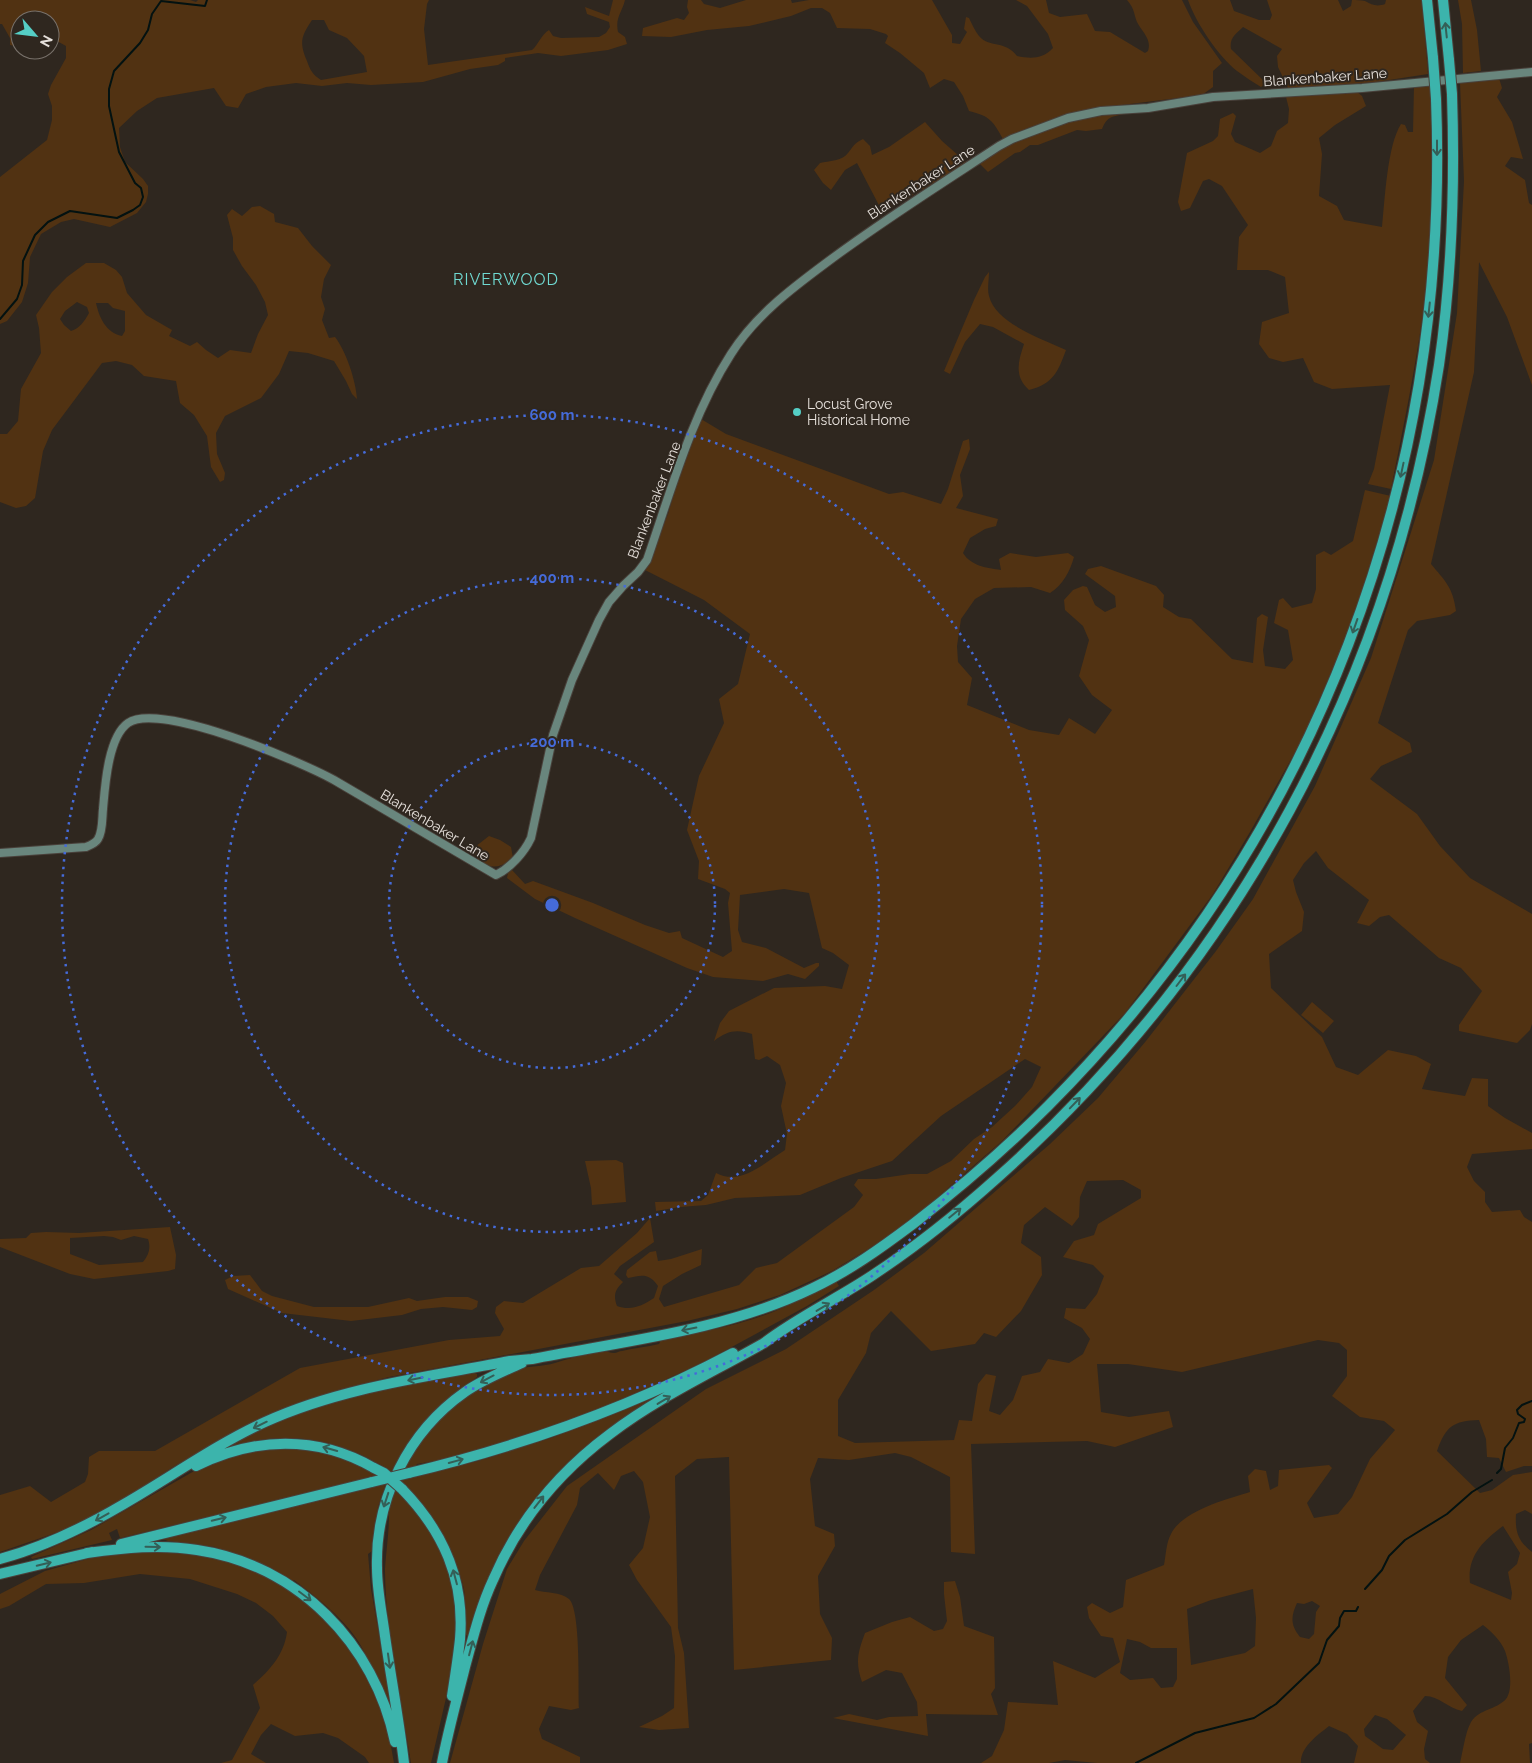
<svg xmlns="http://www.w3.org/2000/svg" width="1532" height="1763" viewBox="0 0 1532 1763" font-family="Raleway,sans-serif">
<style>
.green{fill:#513212;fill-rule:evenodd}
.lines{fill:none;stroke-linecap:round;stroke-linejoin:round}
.stream{stroke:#031211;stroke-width:2}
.secondary-casing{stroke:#49413b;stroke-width:10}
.highway-casing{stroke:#49413b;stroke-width:12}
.secondary{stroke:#69867d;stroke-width:8}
.highway{stroke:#3cb4ac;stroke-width:10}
.highway-bridge-casing{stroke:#49413b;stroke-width:12;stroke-linecap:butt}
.highway-bridge{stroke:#3cb4ac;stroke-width:10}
.oneway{stroke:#345f57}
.ring{fill:none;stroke:#456bd9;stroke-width:2.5;stroke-dasharray:2.5 5}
.poi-dot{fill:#55cec5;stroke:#2f271f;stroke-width:2}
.labels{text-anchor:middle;stroke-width:4;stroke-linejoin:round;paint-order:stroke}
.street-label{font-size:14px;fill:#e6e0db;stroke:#2f271f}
.poi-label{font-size:14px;fill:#e6e0db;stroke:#2f271f;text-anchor:start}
.quarter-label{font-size:16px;letter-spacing:1px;fill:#70dad2;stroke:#2f271f}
.centre{fill:#456bd9;stroke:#2f271f;stroke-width:2.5}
.ring-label{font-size:15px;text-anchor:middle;font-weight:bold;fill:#456bd9;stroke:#2f271f;stroke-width:4;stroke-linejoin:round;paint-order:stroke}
</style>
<rect width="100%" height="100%" fill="#2f271f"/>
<path class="green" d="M0 0H190L196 2 198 0H429L427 4 424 29 428 65 532 50C538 45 541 35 549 30L553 36 561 38 599 37 606 33 610 27 609 22 587 14 585 7 609 16 613 0H625C622 13 615 17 618 32L625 37 627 44 608 50 561 56 538 53 505 58V61L498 65 470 69 423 82 371 85 347 83 322 86 296 83 266 87 246 94 238 108 226 106 214 88 157 98 137 111 119 128 120 147 125 162 143 179 148 186V194L146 202 137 213 110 227 74 219 61 222 41 234 30 257 28 283 22 302 7 321 0 324V177L47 140 52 120V106L48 94 51 85 66 58V46L57 41 50 42V20H20V47L10 45V38L2 24H0ZM312 20H324L329 30 347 38 364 56 367 72 321 80C313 75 310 70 307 61 299 42 301 37 312 20Z
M688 0H701L704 4 720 8 746 0H791L792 3 809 0H932L952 35V43L960 44 967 32 964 29 966 17 969 18C972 24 975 31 979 36 989 48 1005 40 1017 56 1031 59 1043 59 1053 48L1048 34 1027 6 1016 0H1046L1049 13 1060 17 1087 14 1095 31 1110 32 1145 53 1148 51C1152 39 1142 32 1137 22 1133 11 1135 10 1127 0H1182L1193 22 1222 63 1213 71V87L1202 95 1106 107 1073 113 1028 128 1003 139C993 121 990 116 969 111L963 96 954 82 944 79 930 88 924 73 900 53 885 43 888 36 886 34 870 29 837 28 830 13 822 8H811L791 16 749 26 707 30 671 37 642 36 643 28 677 18 684 20 689 13 687 7Z
M1188 0H1230L1234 11 1259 20H1270L1272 15 1267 0H1338L1343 11 1351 6 1352 0C1356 0 1361 0 1365 1 1372 5 1377 7 1385 4L1386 0H1422L1428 74 1376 82 1289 90 1278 67 1277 56 1282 49 1243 27C1236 34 1229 38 1231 49L1266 83 1261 87C1253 82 1245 77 1237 71 1218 56 1196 23 1188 0Z
M1458 0H1471L1477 30 1481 71 1463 73 1462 24Z
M1499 78 1502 88 1497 97 1512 122 1523 159 1511 157 1505 166 1525 180 1529 203 1532 205V385L1507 317 1479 262 1474 372 1431 564C1445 581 1453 587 1456 611L1450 615 1417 621 1408 630 1378 723 1410 743 1412 752 1381 766 1370 779 1417 814 1440 846 1470 878 1532 914V1024L1530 1030 1517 1043 1459 1031V1025L1482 991 1461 968 1439 958 1389 915 1380 917 1369 926 1357 923 1369 900 1328 868 1316 851 1304 863 1293 880 1296 892 1304 912 1302 931 1269 954 1271 988 1322 1037 1336 1067 1358 1075 1388 1050 1416 1056 1431 1064 1422 1089 1465 1096 1472 1078 1488 1079V1106L1505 1118 1532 1133V1149L1472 1154 1467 1167 1474 1181 1485 1192V1202L1492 1212 1520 1210 1524 1217 1532 1222V1466H1524L1506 1472 1499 1458 1487 1457 1486 1439 1479 1420C1453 1421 1446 1426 1437 1451L1480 1493 1492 1490 1513 1475 1532 1472V1514L1525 1510 1516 1514C1515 1532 1518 1541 1532 1552V1743L1529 1744 1530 1763H1460C1463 1751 1465 1733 1471 1722 1479 1709 1496 1710 1506 1699 1514 1689 1509 1662 1505 1651 1501 1641 1491 1631 1483 1625L1461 1640 1448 1657 1445 1678 1467 1705 1462 1711C1448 1708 1439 1696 1425 1696L1413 1711 1417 1722 1428 1731 1424 1749 1425 1759 1430 1763H1354L1358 1746 1347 1734 1329 1726C1318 1735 1300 1747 1301 1763H1097L1065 1760 1049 1763H981L992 1756 1004 1730 1008 1702 1058 1705 1053 1661 1095 1678 1120 1662 1113 1638 1101 1636 1089 1618 1087 1607 1092 1603 1110 1613 1123 1607 1126 1580 1164 1565C1166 1555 1166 1543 1171 1534 1182 1511 1227 1499 1250 1492L1248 1476 1255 1469 1266 1471 1270 1490 1278 1486 1279 1470 1329 1465 1332 1468 1307 1503 1314 1518 1338 1514 1352 1497 1370 1459 1395 1430 1384 1421 1360 1417 1332 1396 1347 1376V1350L1339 1343 1318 1340 1182 1372 1128 1364H1097L1101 1412 1129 1417 1169 1411 1173 1427 1115 1447 1087 1441 971 1444 975 1554 951 1552 950 1477 911 1457 895 1453 849 1460 818 1458 810 1479 815 1526 834 1534 835 1546 818 1576 820 1614 832 1638 831 1660 734 1670 729 1457 697 1459 675 1476 678 1628 684 1653 689 1728 659 1730 639 1727 662 1716 674 1708 675 1656 671 1627 637 1580 629 1565 643 1548 650 1517 643 1482 634 1471 621 1476 614 1490 598 1473 580 1488 577 1505 540 1575 535 1590C545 1593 561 1592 569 1599 581 1610 578 1688 579 1708L571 1710 549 1706 539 1729 542 1739 580 1757V1763H450L483 1644 507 1569 524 1541 567 1486 706 1389 786 1349 874 1290 924 1253 1050 1144 1098 1098 1146 1041 1216 951 1253 899 1315 786 1371 658 1434 460 1457 313 1464 181 1460 83ZM1123 1180 1141 1190V1198L1098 1224 1094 1235 1074 1241 1063 1257 1093 1265 1104 1276 1097 1294 1085 1309 1066 1308 1064 1318 1082 1328 1090 1339 1083 1354 1069 1363 1048 1359 1040 1372 1022 1376 1013 1400 1000 1415 989 1411 996 1376 986 1374 978 1384 972 1421 959 1420 954 1440 855 1443 838 1436V1400L866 1353 871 1333 891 1311 931 1351 975 1344 984 1333 996 1337 1021 1311 1042 1275 1041 1257 1021 1243 1024 1225 1045 1207 1072 1226 1079 1217 1080 1197 1087 1181ZM1503 1526 1520 1553 1517 1564 1508 1572 1512 1593 1511 1600 1470 1583C1467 1556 1483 1541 1503 1526ZM1253 1589 1256 1618 1255 1646 1245 1653 1191 1665 1187 1609 1211 1600ZM1312 1601 1320 1606 1316 1612 1314 1634 1309 1639 1300 1637C1290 1625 1291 1616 1297 1603L1304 1604ZM1127 1639 1140 1642 1151 1648H1177V1679L1173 1687 1161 1688 1153 1678 1130 1680 1120 1673ZM1375 1715 1387 1719 1406 1735 1393 1750 1383 1749 1365 1736 1364 1729Z
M1414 85H1430C1432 153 1435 223 1426 290 1418 357 1404 423 1391 489L1368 484 1374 469 1390 385 1332 389 1314 382 1303 358 1283 362 1269 358 1259 344 1262 322 1289 313 1285 277 1268 270H1237L1239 237 1248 225 1222 186 1209 179 1203 181 1190 208 1181 211 1178 202 1187 153 1213 141 1218 136 1220 119 1233 113 1236 116 1231 134 1235 142 1260 153 1271 146 1277 131 1288 123 1289 109 1286 97 1356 91 1362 96 1366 106 1335 125 1319 138 1322 154 1319 196 1337 206 1344 220 1382 227C1385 200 1387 146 1401 124L1405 125 1408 132H1413Z
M1126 113C1113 118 1108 114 1102 129L1086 131 1077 130 1038 145H1030L1020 152 1015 153 988 172 979 163 1005 145 1077 117 1091 115Z
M925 122 942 141 967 163 883 213 857 163 845 170 831 190 823 183 814 170 820 163C829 161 842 161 848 153 854 146 853 144 863 139L870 146 872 155 889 147Z
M260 206 274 214 275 222 298 228 312 246 331 265 324 279 321 297 325 309 322 320 329 338 335 337C346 351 356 381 357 399L352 394 346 381 334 361 308 353 289 351 279 374 261 398 225 416 216 433 217 454 225 473 224 480 220 482 211 467 207 436 194 415 180 403 176 381 144 376 132 365 116 361 102 363 52 430 43 451 35 498 26 506 16 508 0 502V434H7L18 421 21 389 41 353 39 328 36 315 52 292 67 277 86 263H104L116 270 122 277 127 293 146 315 172 330 169 336 190 346 197 342 206 350 218 358 230 350 251 353 258 334 268 315 265 302 256 285 242 266 233 250V238L227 215 232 209 242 216 252 207ZM77 302 87 307 89 313C84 322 80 328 71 331L64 325 60 319 65 311ZM96 303H108L113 308 125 311V331L122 336C106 333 99 317 96 303Z
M989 272C989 280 987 289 989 296 996 324 1043 339 1066 350 1058 372 1053 384 1029 390 1014 376 1018 362 1024 344L993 327 980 324 965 342 950 374 944 371 974 300 985 277Z
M701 419 726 434 889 494 903 492 941 504 948 489 963 441 969 439 970 449 960 475 963 496 956 508 998 519 996 526 985 529 970 538 963 553C971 566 987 568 1001 570L999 559 1010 553 1036 557 1068 553 1074 557C1070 571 1063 585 1050 593L1031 587 994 588 975 599 961 619 957 646 958 662 972 678 967 705 1029 730 1059 735 1069 718 1095 734 1112 710 1092 695 1079 676 1089 640 1083 626 1065 610 1064 600 1073 590 1083 586 1087 587 1095 605 1105 612 1116 607 1115 596 1085 574 1088 569 1101 566 1156 586 1164 595 1163 607 1179 617 1191 619 1232 659 1253 663 1257 618 1262 614 1268 617 1263 650 1265 666 1285 669 1293 660 1288 630 1274 623 1279 600 1283 598 1292 608 1312 603 1316 589V555L1324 551 1331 555 1353 541 1365 490 1391 496 1352 623 1302 740 1250 832 1213 894 1125 1013 1002 1141 901 1229 832 1271 780 1295 737 1309 687 1321 389 1377 335 1391 285 1408 242 1427 173 1467 105 1511 61 1531 0 1552V1495L30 1486 51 1502 85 1482 88 1474 89 1457 99 1451H155L300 1368 449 1340 500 1336 504 1329 495 1313 496 1307 504 1301 523 1303 581 1268 599 1266 637 1233 650 1218 654 1242 620 1266 614 1274 623 1282C615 1290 613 1295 617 1306 631 1311 642 1306 654 1298L658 1286C649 1273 642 1275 628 1278L626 1275 627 1270 650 1252 656 1251 658 1261 671 1259 702 1249 701 1265 682 1274 663 1286 659 1299 664 1307 739 1285 756 1268 777 1263 854 1207 863 1195 854 1185 858 1179H876L910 1174H927L951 1161 974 1139 992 1127 1015 1106 1032 1087 1041 1067 1025 1059 941 1116 892 1161 841 1178 800 1195 735 1198 706 1205 680 1207 656 1211 655 1202 701 1201 708 1195 716 1173C741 1186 764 1163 785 1150L787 1134 781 1106 786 1083 780 1065 767 1056 759 1060 755 1059 752 1034C736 1029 727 1031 714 1041L720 1023 729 1011 774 988 825 986 842 989 849 965 833 953 822 948 809 893 784 889 740 895 738 930 742 942 766 948 804 968 816 963H819V966L805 979 788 974 763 981 713 977 687 968 575 918 535 899 507 878 508 873 512 870 525 884 533 881 593 903 645 925 669 933 680 931 682 938 723 957 732 951 728 903 730 893 725 889 698 879 699 861 687 830 699 776 724 723 719 699 738 684 750 634 704 600 645 570 668 514 678 479Z
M489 836 500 840 511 847 513 858C497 872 481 868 471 850Z
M1312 1002 1334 1021 1323 1033 1301 1015Z
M616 1160 623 1163 626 1202 592 1205 591 1188 585 1161Z
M170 1227 176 1255 175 1269 168 1271 94 1279 70 1274 0 1247V1239L26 1238 31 1233 46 1232 79 1233ZM104 1236 113 1237 121 1240 134 1236 148 1239C151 1248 149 1255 143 1262L99 1265 70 1254V1238Z
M250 1275 262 1291 272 1296 314 1307H368L409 1298 417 1301 445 1297H468L478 1301 477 1307 472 1310 443 1307 421 1309 402 1315 351 1321 282 1313 228 1289 225 1280 233 1276Z
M836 1281 839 1286 807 1306 704 1362 603 1408 532 1433 452 1458 417 1464 416 1466 402 1470C430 1423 465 1388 518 1370 529 1365 543 1367 555 1363 571 1358 587 1353 603 1351 607 1351 610 1353 614 1353 617 1353 619 1351 622 1351 634 1348 647 1347 659 1344L661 1340C699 1333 737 1326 773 1312 795 1303 815 1292 836 1281Z
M474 1373 477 1374V1377C461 1389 445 1400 431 1414 414 1431 402 1452 391 1472 351 1444 299 1431 251 1442 241 1444 231 1448 222 1451H218L275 1421 345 1398 445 1377Z
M681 1384 574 1459 548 1484 534 1502 468 1636 466 1635C465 1620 466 1605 464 1589 462 1580 458 1571 455 1563 443 1531 425 1504 400 1480L478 1461 551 1438 624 1410Z
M309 1447 349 1459 378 1476 120 1538 117 1529 109 1533 112 1540 32 1559 31 1557 91 1530 196 1470 247 1450Z
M386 1483 378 1507 372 1551 368 1554 371 1589 391 1703 388 1704C379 1683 369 1657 356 1638 340 1615 316 1597 294 1580L292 1582 266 1567 215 1547 168 1541 163 1539Z
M395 1489 415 1508 443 1551 455 1592 457 1631 449 1685 431 1763H411C401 1700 386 1636 385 1572 385 1559 391 1520 388 1511Z
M147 1552C175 1553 204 1554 230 1562 294 1580 353 1636 378 1696 387 1717 390 1741 394 1763H369L365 1757 338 1738 323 1733 295 1736 271 1724 261 1735 251 1754 266 1763H221L232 1760 260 1708 253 1685C270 1670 284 1655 287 1632L273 1616 256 1603 237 1594 190 1579 140 1574 84 1583 46 1584 9 1606 0 1609V1594L45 1571 102 1555Z
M955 1581 960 1597 964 1626 994 1637 995 1688 991 1694 998 1715 926 1714 928 1736 833 1718 849 1714 877 1720 889 1717 918 1716 917 1702 902 1673 886 1670 862 1682C855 1662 858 1652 865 1633L892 1622 910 1617 934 1631 943 1629 947 1621 944 1594V1582Z"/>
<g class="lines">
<path class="stream" d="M0 319 17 299 22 285 23 261 35 235 48 222 70 211 117 218 133 210 140 205 143 197 141 188 135 183 119 152 109 106V89L114 71 140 43 148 30 152 14 161 1 205 6 207 0
M1497 1473 1501 1469 1505 1448 1513 1438 1519 1423 1524 1422 1525 1419 1518 1414 1517 1410 1522 1405 1532 1401
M1365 1589 1382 1570 1389 1556 1405 1540 1447 1514 1472 1492 1492 1480
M1136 1763 1195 1733 1254 1718 1276 1704 1319 1663 1327 1640 1339 1626 1340 1618 1344 1611H1356L1358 1607"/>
<defs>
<path id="secondary" d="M0 853 86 847C91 845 96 843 98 839 103 831 102 818 103 809 105 786 108 737 128 723 160 701 301 762 334 780L496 875C510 868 524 853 531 838L553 735 572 680 599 620 609 602 623 586 638 572 647 560C671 491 691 416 731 354 755 316 791 289 826 263 882 221 941 184 999 146L1012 139 1068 118 1101 111 1148 108 1213 97 1362 88 1532 72"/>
<path id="highway" d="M1427 0 1433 58
M1443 0 1449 60
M196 1466C254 1437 317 1435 374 1468
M409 1473C522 1446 631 1407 733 1353
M402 1489C443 1531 465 1579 460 1639 458 1658 455 1677 452 1696
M121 1544 372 1482
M87 1553C124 1548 160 1544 197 1550 298 1565 375 1644 395 1742
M0 1559C44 1547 85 1527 124 1504 171 1477 215 1445 265 1422 342 1387 427 1377 510 1361L532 1359C625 1341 727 1330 813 1288 849 1271 881 1248 913 1224 961 1187 1006 1148 1048 1106 1317 836 1451 479 1436 99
M0 1574 92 1552
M404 1763C399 1720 391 1678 385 1636 382 1613 377 1591 377 1568 375 1499 408 1432 465 1392 482 1380 502 1372 522 1363
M442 1763C448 1731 457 1699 465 1667 473 1638 480 1608 493 1580 518 1522 559 1472 610 1434 657 1398 713 1372 764 1343 798 1317 837 1299 873 1275 917 1246 958 1213 997 1178 1237 965 1390 682 1439 365 1452 276 1455 185 1452 94"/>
</defs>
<use href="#secondary" class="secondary-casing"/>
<use href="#highway" class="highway-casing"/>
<use href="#secondary" class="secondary"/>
<use href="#highway" class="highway"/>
<defs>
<path id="highway-bridge" d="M1433 58 1436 99
M1449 60 1452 94
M374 1468 384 1473 402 1489
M372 1482 409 1473"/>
</defs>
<use href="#highway-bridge" class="highway-bridge-casing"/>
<use href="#highway-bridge" class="highway-bridge"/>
</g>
<defs><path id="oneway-shaft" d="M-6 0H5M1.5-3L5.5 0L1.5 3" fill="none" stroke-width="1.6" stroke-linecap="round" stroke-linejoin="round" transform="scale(1.25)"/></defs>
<g class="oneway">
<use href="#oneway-shaft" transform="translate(1446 30) rotate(-96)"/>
<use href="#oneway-shaft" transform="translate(1437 148) rotate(90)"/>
<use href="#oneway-shaft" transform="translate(1429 310) rotate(96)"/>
<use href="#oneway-shaft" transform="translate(1402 470) rotate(102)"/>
<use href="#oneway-shaft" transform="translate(1355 626) rotate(109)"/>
<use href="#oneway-shaft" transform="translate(1181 980) rotate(-53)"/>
<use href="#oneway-shaft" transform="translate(1075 1103) rotate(-46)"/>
<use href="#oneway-shaft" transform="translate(955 1213) rotate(-39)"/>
<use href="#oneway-shaft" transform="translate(823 1307) rotate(-31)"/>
<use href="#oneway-shaft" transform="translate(689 1329) rotate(169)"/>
<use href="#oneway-shaft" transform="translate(415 1379) rotate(169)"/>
<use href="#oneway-shaft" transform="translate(487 1379) rotate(152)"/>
<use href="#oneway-shaft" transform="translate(664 1400) rotate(-31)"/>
<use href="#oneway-shaft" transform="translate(260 1425) rotate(154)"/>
<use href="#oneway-shaft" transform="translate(330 1449) rotate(-164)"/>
<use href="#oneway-shaft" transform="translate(456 1461) rotate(-15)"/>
<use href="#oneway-shaft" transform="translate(386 1500) rotate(108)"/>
<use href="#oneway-shaft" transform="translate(539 1502) rotate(-52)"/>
<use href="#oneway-shaft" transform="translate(102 1517) rotate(151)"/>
<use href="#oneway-shaft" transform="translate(219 1519) rotate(-14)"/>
<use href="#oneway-shaft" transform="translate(153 1547) rotate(1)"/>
<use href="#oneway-shaft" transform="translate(44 1564) rotate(-14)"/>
<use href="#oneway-shaft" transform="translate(455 1577) rotate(-105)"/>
<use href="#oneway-shaft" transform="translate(305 1596) rotate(37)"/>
<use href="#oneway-shaft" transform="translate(471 1648) rotate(-75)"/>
<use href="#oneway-shaft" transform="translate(389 1661) rotate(82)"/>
</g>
<g class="ring">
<circle cx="552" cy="905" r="163"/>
<circle cx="552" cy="905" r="327"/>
<circle cx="552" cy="905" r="490"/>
</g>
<circle class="poi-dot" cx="797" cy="412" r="5"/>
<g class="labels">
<g class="street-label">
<text transform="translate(1325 77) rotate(-4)" y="5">Blankenbaker Lane</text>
<text transform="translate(921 182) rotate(-33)" y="5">Blankenbaker Lane</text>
<text transform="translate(654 500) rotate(-69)" y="5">Blankenbaker Lane</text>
<text transform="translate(435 825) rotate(31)" y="5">Blankenbaker Lane</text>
</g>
<g class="poi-label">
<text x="807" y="409">Locust Grove<tspan x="807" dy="16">Historical Home</tspan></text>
</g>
<g class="quarter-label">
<text x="506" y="285">RIVERWOOD</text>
</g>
</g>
<circle cx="552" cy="905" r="8" class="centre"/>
<g class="ring-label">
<text x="552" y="420">600 m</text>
<text x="552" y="583">400 m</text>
<text x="552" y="747">200 m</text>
</g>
<g transform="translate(35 35) rotate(118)"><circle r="24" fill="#2f271f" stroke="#78716a"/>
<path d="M0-4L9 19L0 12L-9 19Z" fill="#55cec5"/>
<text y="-8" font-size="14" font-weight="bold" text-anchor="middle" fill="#e6e0db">N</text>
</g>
</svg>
